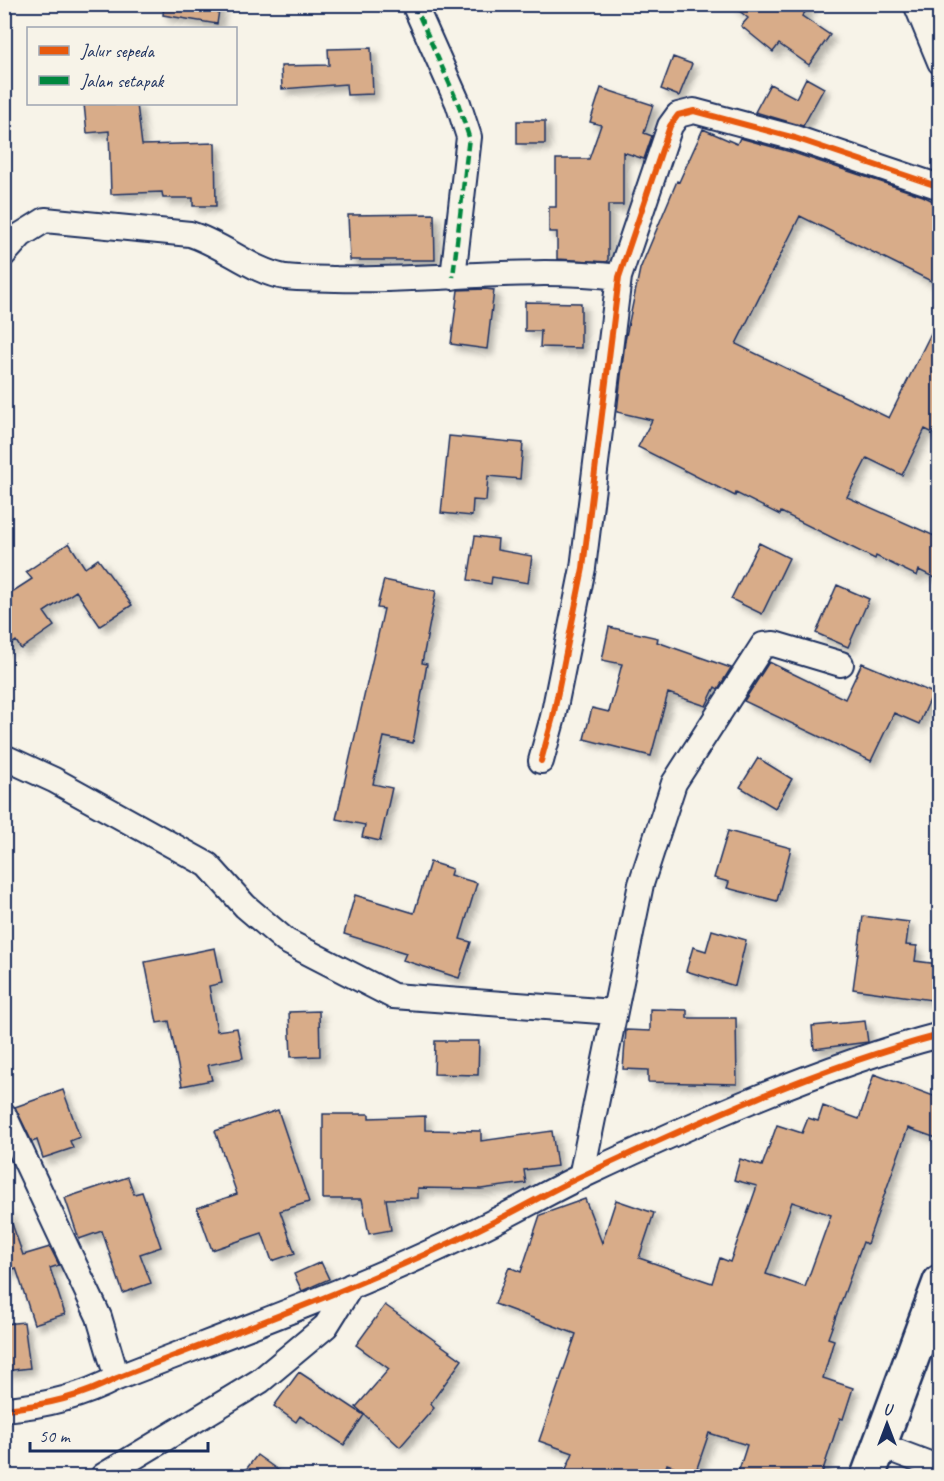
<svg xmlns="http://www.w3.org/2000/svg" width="944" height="1481" viewBox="0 0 944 1481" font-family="Caveat,sans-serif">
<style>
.building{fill:#d8ac89;stroke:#1b2f5e;stroke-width:1.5;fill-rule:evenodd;filter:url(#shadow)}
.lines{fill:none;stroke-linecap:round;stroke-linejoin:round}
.street-casing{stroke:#1b2f5e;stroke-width:28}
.highway-casing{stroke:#1b2f5e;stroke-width:38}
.street{stroke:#f7f3e8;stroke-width:24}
.highway{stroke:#f7f3e8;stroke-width:33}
.quiet{stroke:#00873e;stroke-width:4.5;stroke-dasharray:9 4.5;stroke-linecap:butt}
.cycleway-casing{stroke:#f7f3e8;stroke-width:10}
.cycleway{stroke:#e8590c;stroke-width:6}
</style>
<defs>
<filter id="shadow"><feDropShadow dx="5.5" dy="5.5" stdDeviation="3" flood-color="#0004"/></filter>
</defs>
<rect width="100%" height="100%" fill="#f7f3e8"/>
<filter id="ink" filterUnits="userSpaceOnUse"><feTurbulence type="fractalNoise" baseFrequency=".0167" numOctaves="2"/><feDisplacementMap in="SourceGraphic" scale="12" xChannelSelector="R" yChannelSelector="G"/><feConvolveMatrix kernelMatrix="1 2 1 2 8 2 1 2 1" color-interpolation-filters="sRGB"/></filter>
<g filter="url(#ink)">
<path class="building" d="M164 4H220L217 24 163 15Z
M731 4H812L802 16 830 35 809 65 779 44 773 52 741 26 748 18Z
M371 48 373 94 347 95 346 84 282 89 281 66 329 65 328 49Z
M673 57 692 64 679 96 661 89Z
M806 78 824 88 803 126 755 112 770 84 796 98Z
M601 88 653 105 644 133 652 136 644 159 623 152V205H608V262L557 259V232H549V207H556V159H589L601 125 590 122Z
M84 104H137L142 145 215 143 216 206H193V198H163L162 192 111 194 109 131 87 133Z
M517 121H545V144H517Z
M703 129 737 144 740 138 791 152 923 196 939 204V285L800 216 736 344 889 418 939 317V436L925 429 902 475 867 458 847 497 939 538V580L919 570 917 576 876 556 875 559 781 512 780 515 736 493 735 496 638 447 652 420 617 412 625 341 640 269 677 181 679 182Z
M434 214 435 260H350L348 215Z
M485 289 494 290 487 349 451 344 458 290Z
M525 302 581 303V348L540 347 541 331H525Z
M449 436 523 443 520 479 488 476 486 501 473 500 472 516 441 513Z
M475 536 498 539 497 550 532 556 528 583 492 577 491 584 468 580Z
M69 543 85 568 98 559 132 605 100 626 76 591 44 612 54 626 21 649 16 641 4 649V597L32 579 26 572Z
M759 543 789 558 762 614 731 599Z
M384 580 436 591 422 663 427 664 413 743 384 737 373 784 392 788 380 841 362 837 365 825 336 819 384 609 377 608Z
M837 585 869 599 848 647 816 633Z
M609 627 658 638 657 642 731 668 718 689 715 687 706 706 668 693 651 756 584 739 592 708 609 712 622 664 602 660Z
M769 662 845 699 862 663 933 693 919 724 894 713 871 761 744 701Z
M758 758 792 779 775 808 740 787Z
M728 831 791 848 777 901 727 888 729 882 714 878Z
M430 862 452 869 450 875 477 883 460 939 471 942 459 978 403 960 406 953 344 934 355 895 414 913Z
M863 916 909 922 906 945 917 946 915 961 939 964V1001L853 989Z
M712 930 746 940 735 986 686 971 693 947 706 951Z
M215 948 222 983 209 986 217 1031 237 1028 243 1058 208 1065 212 1080 182 1086 169 1021 157 1023 145 962Z
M650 1009 687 1010V1018H736L737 1084 648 1082V1070L623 1069 626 1030 650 1031Z
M319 1011 320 1056 291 1057 289 1012Z
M865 1021 868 1042 814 1049 812 1026Z
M435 1041H479L478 1075 434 1074Z
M874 1074 939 1098V1139L908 1128 867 1244 863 1242 828 1338 834 1340 823 1378 853 1388 843 1419 840 1418 821 1476H737L747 1445 709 1433 695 1474 667 1464 663 1476H563L573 1453 539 1441 576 1334 495 1304 509 1267 521 1272 540 1215 585 1199 602 1243 616 1200 654 1213 639 1258 712 1283 720 1258 730 1262 757 1186 734 1180 740 1159 762 1166 777 1125 802 1133 808 1118 818 1121 823 1106 859 1119ZM792 1202 831 1215 805 1287 766 1274Z
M63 1090 80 1137 70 1141 73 1148 43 1158 37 1140 32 1142 15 1107Z
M278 1110 309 1202 280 1211 295 1253 272 1261 262 1233 212 1250 197 1208 237 1194 215 1131Z
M323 1114H369V1118L425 1116V1130L481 1131V1141L552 1131 557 1166 524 1170 526 1183 481 1189 418 1188V1198L386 1199 391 1230 369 1234 362 1199H323Z
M128 1177 134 1194 142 1192 161 1247 140 1254 151 1283 123 1293 102 1231 79 1239 65 1198Z
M4 1212H8L23 1255 50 1247 59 1265 50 1268 65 1314 34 1324 16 1268 4 1272Z
M321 1262 329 1279 302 1291 294 1274Z
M385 1305 462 1360 430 1404 434 1408 400 1447 356 1407 389 1369 356 1345Z
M24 1322 30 1368 4 1371V1324Z
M299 1372 364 1415 344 1445 300 1416 296 1422 274 1406Z
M257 1455 286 1476H241Z"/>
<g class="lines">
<defs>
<path id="street" d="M414 4 458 103 469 137 453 277
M916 4 940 62
M4 254 21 235 45 220 190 234C223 244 253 272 285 277 301 279 319 278 336 279 430 282 525 266 619 277
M4 757 54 780 208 865 245 906 286 941 393 996 614 1012
M541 761 553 717 583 568 619 277 670 126 678 115 694 111 795 138 940 187
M4 1115 99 1317 117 1378
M581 1177 641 884 674 783 763 645 774 644 841 664
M4 1409C43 1406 83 1396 117 1378 237 1331 361 1287 477 1230 513 1213 546 1193 582 1176 693 1124 821 1066 940 1035
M879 1445 940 1468
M103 1476 260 1381 326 1326 351 1286"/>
<path id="highway" d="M868 1476 940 1282"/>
</defs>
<use href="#street" class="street-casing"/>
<use href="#highway" class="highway-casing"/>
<use href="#street" class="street"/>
<use href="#highway" class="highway"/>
<path class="quiet" d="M414 4 458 103 469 137 453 277"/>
<defs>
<path id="cycleway" d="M541 761 553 717 583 568 619 277 670 126 678 115 694 111 795 138 940 187
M4 1409C43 1406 83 1396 117 1378 237 1331 361 1287 477 1230 513 1213 546 1193 582 1176 693 1124 821 1066 940 1035"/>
</defs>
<use href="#cycleway" class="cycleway-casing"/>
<use href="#cycleway" class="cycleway"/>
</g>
</g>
<rect width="944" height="1481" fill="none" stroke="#f7f3e8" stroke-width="24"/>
<rect x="12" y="12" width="920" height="1457" fill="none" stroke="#1b2f5e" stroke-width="2" filter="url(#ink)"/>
<rect x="27" y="27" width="210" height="78" fill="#f7f3e8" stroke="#9fa5b1" stroke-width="1.5"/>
<rect x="39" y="46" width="30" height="9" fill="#e8590c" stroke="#9fa5b1" stroke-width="1.5"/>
<text x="81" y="57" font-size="18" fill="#1b2f5e">Jalur sepeda</text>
<rect x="39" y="76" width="30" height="9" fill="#00873e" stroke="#9fa5b1" stroke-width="1.5"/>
<text x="81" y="87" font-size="18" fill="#1b2f5e">Jalan setapak</text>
<g transform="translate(887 1424)" stroke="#f7f3e8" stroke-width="4.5" paint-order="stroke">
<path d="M0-4.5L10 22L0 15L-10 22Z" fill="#1b2f5e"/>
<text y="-9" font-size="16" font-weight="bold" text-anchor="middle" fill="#1b2f5e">U</text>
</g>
<path d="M30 1442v9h178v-9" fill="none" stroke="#1b2f5e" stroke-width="3"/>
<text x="39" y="1442" font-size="18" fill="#1b2f5e" stroke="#f7f3e8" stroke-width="4.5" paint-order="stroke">50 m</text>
</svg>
